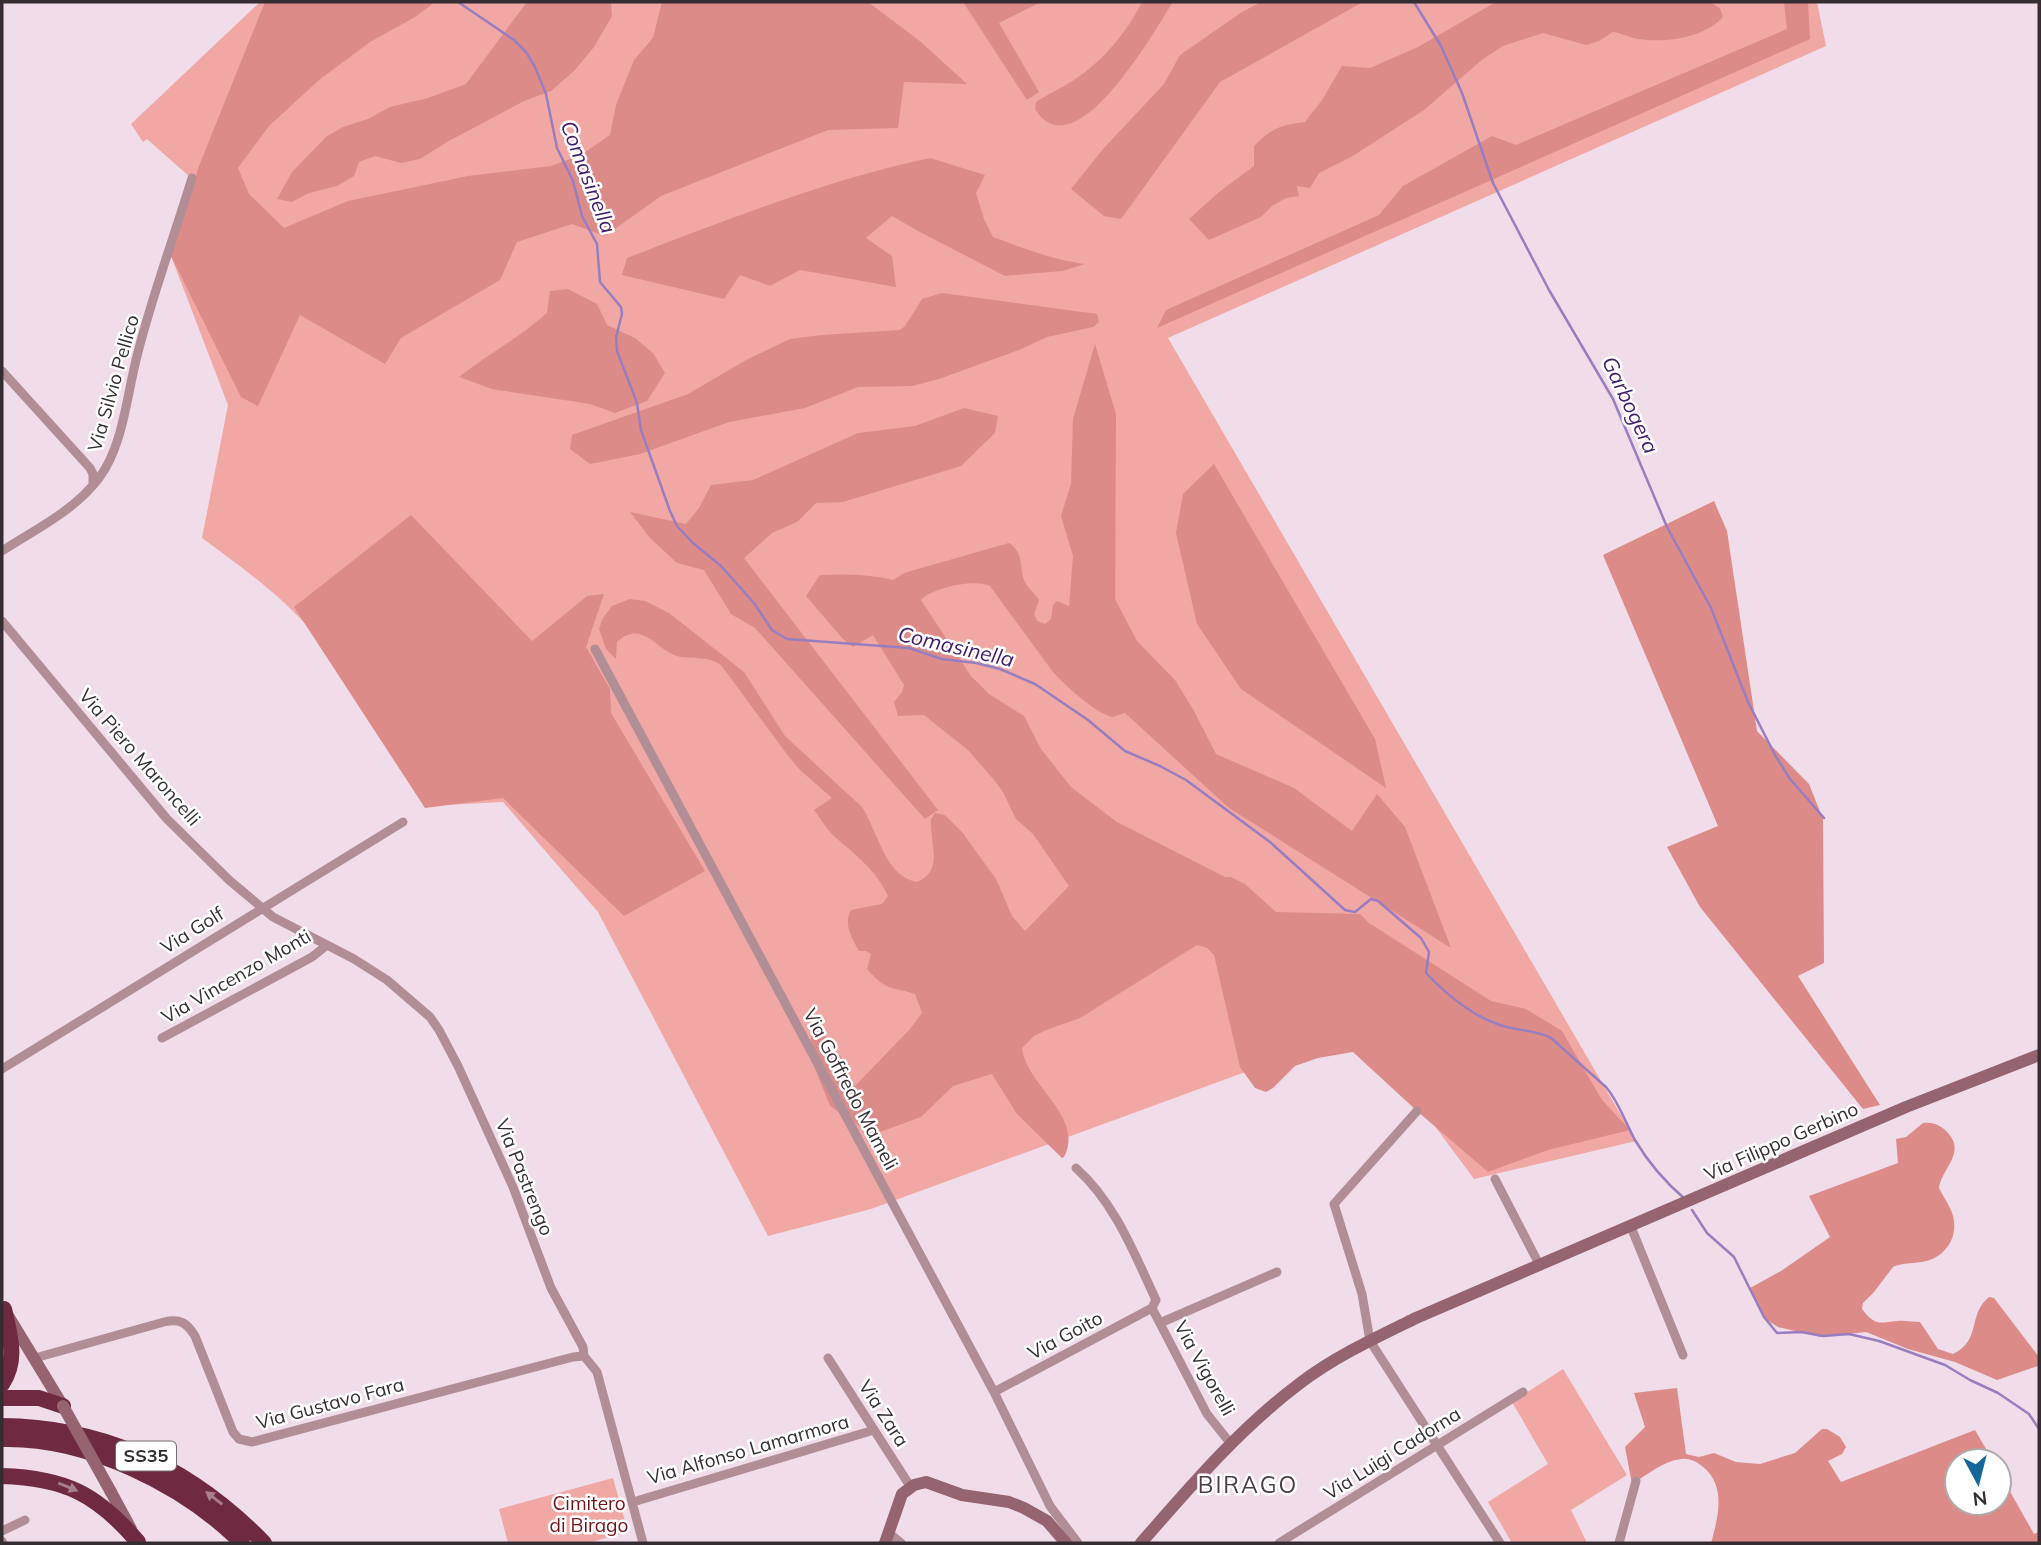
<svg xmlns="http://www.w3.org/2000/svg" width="2041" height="1545" viewBox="0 0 2041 1545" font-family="Mulish,sans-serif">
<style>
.green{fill:#f1a7a3}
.forest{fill:#dd8b88}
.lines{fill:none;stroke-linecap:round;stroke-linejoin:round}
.stream{stroke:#987ec0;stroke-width:2.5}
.street{stroke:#b18d96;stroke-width:9}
.secondary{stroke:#966371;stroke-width:12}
.highway{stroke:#6f2a41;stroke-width:16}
.secondary-bridge{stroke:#966371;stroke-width:12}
.oneway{fill:#a97f8d}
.labels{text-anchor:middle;stroke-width:5;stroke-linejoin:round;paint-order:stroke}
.shield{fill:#fff;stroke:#726c70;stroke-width:2}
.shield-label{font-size:18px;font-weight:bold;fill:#352d32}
.street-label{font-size:19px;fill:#352d32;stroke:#fff}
.park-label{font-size:19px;fill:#75131d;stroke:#fff}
.water-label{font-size:21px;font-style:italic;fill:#411a6a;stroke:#fff}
.quarter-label{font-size:23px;letter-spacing:2px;fill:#4d3c46;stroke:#fff}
</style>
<rect width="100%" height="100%" fill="#f1dce9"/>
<path class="green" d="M260 2H1817L1826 46 1168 338 1636 1141 1474 1179 1363 1029 871 1209 768 1236 598 912 503 802 425 806 309 628C278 593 240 566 202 538L228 405 171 256 190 177 147 139 143 142 131 124Z
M1563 1369 1627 1475 1571 1510 1587 1543H1512L1488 1502 1548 1464 1512 1402Z
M613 1478 628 1532 587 1543H508L499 1509Z"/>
<path class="forest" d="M265 2H435L415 17 370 42 319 80 269 126 238 168 249 194 284 228 348 201 468 176 551 166 581 155 610 135 616 105 634 60 653 38 662 2H868L921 42 967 84 904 82 898 128 828 130 661 196 605 236 572 224 517 242 500 280 401 338 385 364 300 315 258 406 241 397 171 256 199 166Z
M527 2H611L612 16 594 47 574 71 551 91 524 101 447 142 420 159 401 163 375 156 359 162 354 176 337 186 309 193 292 202 277 199 292 172 326 137 343 127 368 119 390 107 428 98 466 84Z
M963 2H1041L999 23 1039 92 1027 100Z
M1142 2H1173C1154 31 1075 173 1035 109L1036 102C1048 94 1062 88 1074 80 1103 61 1127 32 1142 2Z
M1261 2H1363L1220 82 1121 219 1104 216 1071 189 1103 149 1164 84 1180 55 1242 12Z
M1496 2H1710L1720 8 1723 17C1704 38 1665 43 1639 39 1630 38 1622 33 1613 32L1599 41 1586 45 1543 33 1503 46 1483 59 1424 110 1351 157 1319 173 1310 188 1297 186 1299 196 1286 198 1272 206 1261 217 1209 240 1189 219 1219 192 1254 166V146C1272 128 1281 125 1305 122L1322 100 1342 66 1370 68 1418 47Z
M1784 2H1808L1810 39 1157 328 1166 310 1379 215 1403 186 1492 136 1516 145 1787 29Z
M930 158 985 175 976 193 984 219 993 237C1023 248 1053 260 1085 264L1062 271 1005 276 918 231 892 216 866 238 892 256 896 287 800 270 770 286 740 275 724 299 622 275 627 258C727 220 826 180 930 158Z
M568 289 597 304 607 325 635 338 653 353 665 373 647 401 615 413 590 404 492 389 459 377C488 354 519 338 547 313L550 291Z
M942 293 1097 314 1099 322 1093 327 1047 337 1019 350 939 379 912 386 858 387 805 408 729 422 640 454 590 464 570 449 572 435 688 394 748 359 790 339 822 335 900 330 905 326 922 299Z
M1095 344 1116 414 1115 599 1137 641 1175 680 1193 709 1216 754 1294 788 1352 831 1377 794 1405 827 1451 948 1229 808 1125 713 1112 717C1094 712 1066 686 1053 672L990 586C976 578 931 588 921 600L971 676 989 694 1024 716 1041 749 1071 787 1117 822 1225 877H1231L1245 884 1276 912 1360 914 1369 923 1491 1001 1526 1009 1562 1031 1602 1100 1630 1130 1548 1150 1488 1172 1417 1111 1353 1052 1318 1058 1295 1066 1273 1088 1266 1092 1255 1088 1240 1067 1214 955 1207 948 1197 945 1080 1018 1046 1030 1034 1036 1022 1048C1026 1086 1085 1116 1064 1157L1062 1158 1017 1114 992 1074 953 1086 921 1117 872 1135 830 1106 810 1056 812 1020 841 1057 855 1086 910 1029 922 1013 915 994C888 985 889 993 867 969L871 954 866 951H859C852 938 843 924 851 910L882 904 888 896C876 870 857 856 835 837 827 830 821 819 814 810L832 798 800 770 789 757 721 665C707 655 692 660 677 656 655 649 642 619 617 642L616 659 606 649 599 629 603 618 612 606 630 599 645 601 669 613 744 672 785 736 862 807C878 831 885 877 917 882 945 870 929 843 931 819L935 813 945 815 962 832 996 879 1012 916 1025 931 1069 886 1033 834 1016 819 1003 792 995 781 968 750 924 715 898 716 894 702 902 692 904 685 873 635 853 647 843 639 806 596 820 575C845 574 868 574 893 580L904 573 1009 543C1024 553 1019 565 1024 580 1027 588 1035 593 1039 600L1034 614 1037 621 1045 624 1051 619 1053 605 1057 601 1069 606 1073 556 1061 516 1071 484 1073 419Z
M964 408 998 416 995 433 961 466 843 502 816 503 797 522 772 533 744 558 938 810 925 819 755 628 731 614 704 570 677 563 650 538 630 512 686 524 699 508 711 485 753 480 858 433 915 426Z
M1214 464 1375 739 1386 788 1241 689 1197 624 1176 533 1183 494Z
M1714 501 1727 531 1757 731 1809 784 1823 819 1824 963 1798 976 1880 1105 1863 1109 1700 907 1667 847 1718 826 1603 555Z
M411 515 532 641 587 596 604 594 586 647 610 689 611 713 705 871 624 916 503 798 425 808 294 607Z
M1923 1123C1933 1122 1941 1125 1948 1133 1966 1153 1942 1168 1939 1188 1942 1195 1947 1201 1950 1208 1961 1230 1950 1255 1926 1261 1915 1264 1903 1262 1893 1267L1874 1292 1863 1303 1862 1309C1875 1326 1879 1323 1897 1321 1905 1320 1913 1322 1920 1322L1938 1349 1953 1354C1982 1340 1967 1315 1989 1297L1994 1298 2039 1357 2038 1366 1997 1380 1955 1362 1908 1349 1866 1332 1821 1337 1778 1327 1764 1318 1750 1288 1781 1271 1830 1237 1809 1196 1898 1163 1896 1139 1906 1137Z
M1677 1388 1686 1454 1699 1457 1714 1453 1736 1462 1760 1464 1795 1453 1822 1429H1827L1840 1437 1846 1447 1842 1454 1828 1461 1841 1482 1975 1430 1993 1461H1957V1503H1999V1472L2034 1534 2039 1532V1543H1711C1718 1518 1727 1485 1702 1466 1696 1461 1689 1458 1681 1459 1663 1461 1647 1475 1632 1484L1625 1447 1645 1427 1634 1393Z"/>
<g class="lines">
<path class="stream" d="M458 2 514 40 526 52 535 67 546 94 557 148 573 181 582 216 597 244 600 282 621 307 622 314 616 337 617 351 637 403 641 430 670 511 677 526 693 543 721 566 754 603 772 630 787 639 909 648 942 659 976 663 1000 669 1035 684 1088 720 1125 751 1160 766 1186 780 1270 842 1345 910 1355 912 1371 899 1378 901 1421 938 1429 952 1426 973C1448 996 1473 1017 1503 1026 1519 1031 1536 1030 1551 1038L1606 1087C1619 1102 1625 1122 1635 1140 1648 1162 1665 1182 1685 1199
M1414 2 1441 46 1462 93 1493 183 1549 290 1613 399 1667 527 1711 608 1748 702 1775 755 1790 779 1824 818
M1692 1210 1707 1233 1734 1257 1764 1317 1777 1333 1801 1332 1823 1336 1849 1334 1879 1341 1945 1365 1970 1380 1998 1393 2029 1414 2039 1429"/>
<path class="street" d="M2 371 90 468 93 474V484
M2 551C36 529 74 511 99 478 123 447 127 394 137 356 152 296 174 237 192 178
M2 621 167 819 229 880 273 917 354 959 387 980 430 1017 439 1030 458 1066 513 1187 551 1288 583 1347 584 1356 597 1372 643 1543
M595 649 994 1392 1050 1506 1078 1543
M162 1038 312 957 327 945
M2 1069 403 822
M1417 1111 1334 1204 1362 1294 1370 1341 1500 1543
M1076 1168C1115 1203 1134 1253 1156 1300L1152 1308
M1495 1179 1540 1266
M1631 1227 1683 1355
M1152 1308 1207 1414 1231 1444
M1160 1323 1277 1272
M35 1358 164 1322C180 1318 187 1323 195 1336L233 1432 239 1439 252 1442 573 1357 584 1356
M828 1358 910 1486
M994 1392 1152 1308
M633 1502 874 1430
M2 1531 25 1520
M889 1533 901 1543
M2 1541 3 1543
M1279 1543 1523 1392
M1619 1543 1636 1481"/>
<path class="secondary" d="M7 1314 63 1406
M111 1492 131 1529
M885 1543 902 1494 914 1485 926 1482 962 1495 1009 1502 1024 1508 1047 1521 1066 1543
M1141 1543C1190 1487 1239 1429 1299 1384 1334 1357 1377 1337 1416 1318L1906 1107 2039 1055"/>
<path class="highway" d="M2 1384C18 1360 10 1336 4 1309
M2 1398H39L63 1406
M2 1426C107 1427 192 1469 264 1543
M2 1439C87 1437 183 1484 242 1543
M2 1476C65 1478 97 1494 138 1542"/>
<path class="secondary-bridge" d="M63 1406 111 1492"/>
</g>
<defs><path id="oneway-solid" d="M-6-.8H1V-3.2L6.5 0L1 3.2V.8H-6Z" transform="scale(1.75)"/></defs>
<g class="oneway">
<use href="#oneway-solid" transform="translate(68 1487) rotate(22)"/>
<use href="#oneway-solid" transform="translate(214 1498) rotate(-142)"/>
</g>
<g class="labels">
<rect class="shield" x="116" y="1441.5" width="60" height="29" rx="5"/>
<g class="shield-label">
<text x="146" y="1462">SS35</text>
</g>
<g class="street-label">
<text transform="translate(113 383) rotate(-74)" y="7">Via Silvio Pellico</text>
<text transform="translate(140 757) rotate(49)" y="7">Via Piero Maroncelli</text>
<text transform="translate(192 930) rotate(-32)" y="7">Via Golf</text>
<text transform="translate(236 976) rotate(-30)" y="7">Via Vincenzo Monti</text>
<text transform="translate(851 1089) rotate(62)" y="7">Via Goffredo Mameli</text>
<text transform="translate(1781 1141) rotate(-24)" y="7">Via Filippo Gerbino</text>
<text transform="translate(525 1177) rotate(68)" y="7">Via Pastrengo</text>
<text transform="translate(1065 1335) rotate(-28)" y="7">Via Goito</text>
<text transform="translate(1205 1368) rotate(61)" y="7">Via Vigorelli</text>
<text transform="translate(330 1403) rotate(-15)" y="7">Via Gustavo Fara</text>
<text transform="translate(884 1413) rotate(57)" y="7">Via Zara</text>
<text transform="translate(748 1449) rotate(-16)" y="7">Via Alfonso Lamarmora</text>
<text transform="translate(1392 1453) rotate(-32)" y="7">Via Luigi Cadorna</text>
</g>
<g class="park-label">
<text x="589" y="1510">Cimitero<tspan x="589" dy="22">di Birago</tspan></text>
</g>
<g class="water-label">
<text transform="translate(588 177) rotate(69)" y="7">Comasinella</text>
<text transform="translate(1630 405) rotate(65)" y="7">Garbogera</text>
<text transform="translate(956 647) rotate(13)" y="7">Comasinella</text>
</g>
<g class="quarter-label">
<text x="1248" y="1493">BIRAGO</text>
</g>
</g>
<rect width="2041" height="1545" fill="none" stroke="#352d32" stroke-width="7"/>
<g transform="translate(1978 1482) rotate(173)"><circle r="33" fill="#ffffff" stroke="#aeabad" stroke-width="2"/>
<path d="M0-5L12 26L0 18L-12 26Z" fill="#146899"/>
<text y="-10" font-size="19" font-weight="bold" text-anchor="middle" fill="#352d32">N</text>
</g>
</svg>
